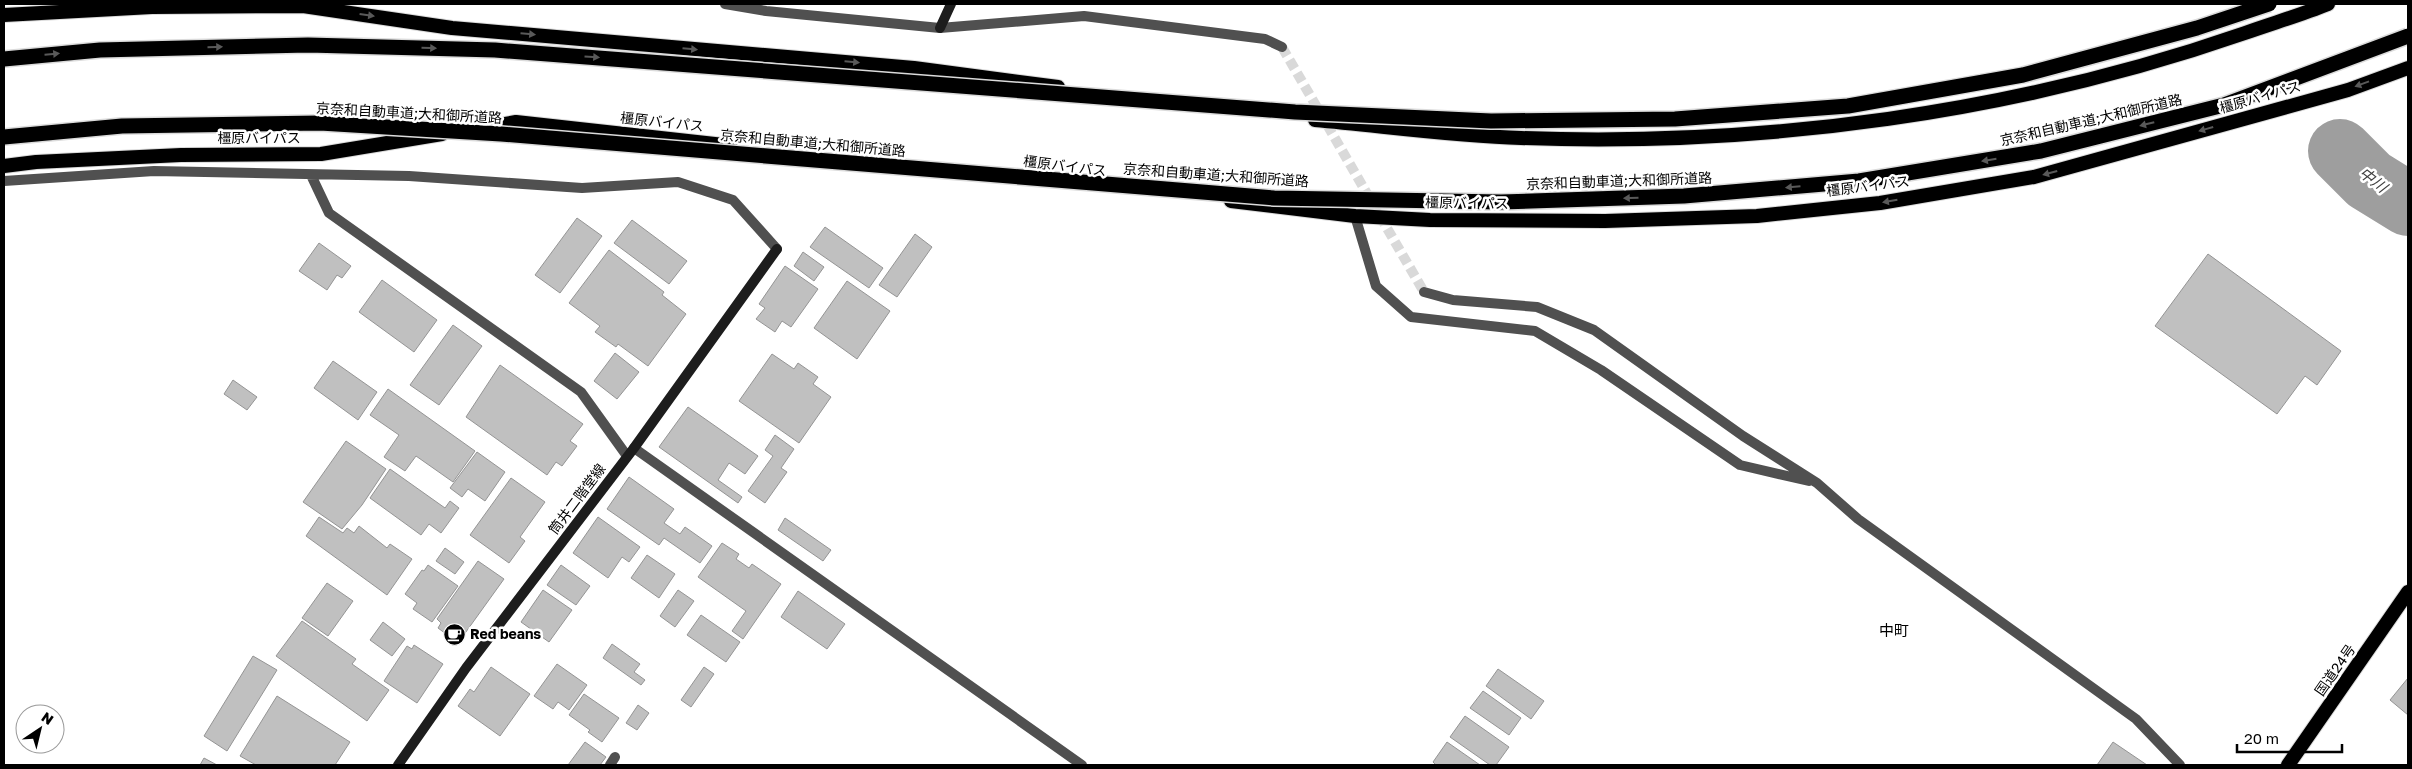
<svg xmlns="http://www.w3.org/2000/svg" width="2412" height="769" viewBox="0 0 2412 769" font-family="'Golos Text','Noto Sans JP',sans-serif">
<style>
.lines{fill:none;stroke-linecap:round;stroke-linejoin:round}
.river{stroke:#9e9e9e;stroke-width:64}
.building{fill:#c0c0c0;stroke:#949494}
.minor-tunnel{stroke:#d9d9d9;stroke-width:10;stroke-dasharray:10 5;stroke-linecap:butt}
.trunk-casing{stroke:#dbdbdb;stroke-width:16}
.minor{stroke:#505050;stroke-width:10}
.secondary{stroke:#1d1d1d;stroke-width:10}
.trunk{stroke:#000;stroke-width:14}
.motorway-bridge-casing{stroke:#dbdbdb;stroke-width:18;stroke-linecap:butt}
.motorway-bridge{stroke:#000;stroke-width:15}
.oneway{fill:#595959}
.labels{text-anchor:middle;stroke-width:5;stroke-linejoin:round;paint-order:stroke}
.street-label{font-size:14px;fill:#000;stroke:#fff}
.poi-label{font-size:14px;font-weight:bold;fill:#000;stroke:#fff;text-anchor:start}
.water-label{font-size:15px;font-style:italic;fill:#3f3f3f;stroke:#fff}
.neighbourhood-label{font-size:15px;fill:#000;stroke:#fff}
</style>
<rect width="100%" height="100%" fill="#fff"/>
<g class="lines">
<path class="river" d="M2340 151 2369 180 2408 204"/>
</g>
<path class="building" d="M577 218 602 236 560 293 535 275Z
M632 220 687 261 669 284 614 243Z
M825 227 883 268 869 288 810 247Z
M915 234 932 247 897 297 879 285Z
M319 243 351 266 342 278 337 275 327 290 299 271Z
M609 250 664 292 662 295 686 314 648 366 618 344 616 347 595 332 600 326 569 303Z
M803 252 824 267 814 281 794 266Z
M2208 254 2341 351 2317 385 2305 376 2277 414 2155 326Z
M785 266 818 289 791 327 782 321 775 332 756 319 765 308 759 304Z
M382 280 437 320 414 352 359 312Z
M847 281 890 311 857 359 814 328Z
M453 325 482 346 439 405 410 385Z
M615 353 639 372 617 399 594 381Z
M772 354 794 369 798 363 818 377 813 384 831 397 799 443 739 401Z
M333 361 377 392 358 420 314 388Z
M500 365 583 424 570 441 577 446 562 466 556 462 547 475 466 417Z
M233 380 257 397 247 410 224 394Z
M388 389 475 451 453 482 416 456 405 471 384 457 399 435 370 415Z
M688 407 758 456 745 474 729 463 718 480 742 497 738 503 659 447Z
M775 435 794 449 781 468 787 472 765 503 748 491 773 456 765 450Z
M346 441 386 469 362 505 342 529 303 502Z
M477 452 505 472 485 501 468 489 462 497 450 488Z
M390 469 445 508 450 501 459 508 441 533 429 524 421 535 370 498Z
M629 477 674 509 664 523 680 534 685 527 712 546 700 563 664 538 659 545 607 509Z
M511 478 545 502 520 537 525 541 509 563 470 535Z
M319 517 343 533 347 528 354 533 359 526 387 548 390 544 412 559 387 595 306 536Z
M598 517 640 547 629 562 622 557 608 578 573 553Z
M785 518 831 550 823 561 778 530Z
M722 543 739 554 736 559 749 568 752 564 781 584 743 639 732 631 746 611 698 577Z
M445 548 464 562 455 574 436 561Z
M647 555 675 574 659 598 631 578Z
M478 561 504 579 458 643 438 628 441 623 437 619Z
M428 565 458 586 432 622 413 609 417 603 405 594 422 570 424 571Z
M561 565 590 586 576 605 547 585Z
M327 583 353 601 328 636 302 618Z
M543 590 572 610 549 642 521 622Z
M678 590 694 601 675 627 660 616Z
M798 591 845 624 827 649 781 617Z
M701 615 740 642 726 662 687 635Z
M302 621 356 659 352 664 389 690 367 721 276 656Z
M383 622 405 639 392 656 370 640Z
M612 644 640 664 634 672 645 680 641 685 603 658Z
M414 645 443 664 417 703 384 681 407 646 412 649Z
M253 656 277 670 227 751 204 736Z
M557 664 587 685 569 710 558 702 553 709 534 696Z
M491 667 530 694 500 736 458 706 470 689 474 692Z
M704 667 714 674 691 707 681 700Z
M1498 669 1544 701 1531 719 1486 686Z
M2408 678V715L2390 700Z
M1483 691 1521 718 1509 735 1470 708Z
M584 694 619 718 602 742 588 732 590 730 569 715Z
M277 696 350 742 335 765H256L240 756Z
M638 705 649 713 637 730 626 723Z
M1465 716 1509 747 1496 765H1490L1450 737Z
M585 742 606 757 600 765H568Z
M1447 742 1480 765H1436L1433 762Z
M2113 742 2147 765H2097Z
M204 758 217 765H200Z"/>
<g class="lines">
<path class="minor-tunnel" d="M1282 47 1424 292"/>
<defs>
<path id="trunk" d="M4 15 152 7 303 6 452 28 914 68 1058 87
M1315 120C1383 126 1453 136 1521 138 1765 147 2015 113 2245 33 2273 23 2301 15 2328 4
M476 129 516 122 733 146
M4 166 36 162 181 155 321 154 442 134
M1231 201 1355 216 1430 220 1605 221 1757 216 1880 203 2034 177 2348 90 2408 68
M2288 765 2408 592"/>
</defs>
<use href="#trunk" class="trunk-casing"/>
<path class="minor" d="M725 4 766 11 940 28 1084 16 1265 39 1282 47
M311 175 329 213 581 392 627 456
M4 181 154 171 409 176 582 188 678 182 733 200 777 249
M1355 216 1376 286 1411 317 1535 331 1601 370 1740 465 1809 481
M1424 292 1453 300 1537 307 1594 330 1743 436 1817 483 1858 519 2136 719 2180 765
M634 448 1082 765
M610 765 615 757"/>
<path class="secondary" d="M940 28 951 4
M398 765 466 668 634 448 777 249"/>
<use href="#trunk" class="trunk"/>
<defs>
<path id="motorway-bridge" d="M4 59 100 50 308 45 495 50 1295 112 1491 121 1675 119 1848 106 2023 75 2197 28 2269 4
M4 137 122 126 320 123 501 134 1274 198 1501 202 1684 196 1859 181 2041 151 2224 105 2408 36"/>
</defs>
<use href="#motorway-bridge" class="motorway-bridge-casing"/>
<use href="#motorway-bridge" class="motorway-bridge"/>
</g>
<defs><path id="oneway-solid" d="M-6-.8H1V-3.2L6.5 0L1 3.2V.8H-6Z" transform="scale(1.25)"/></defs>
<g class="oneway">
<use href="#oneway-solid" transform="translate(367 15) rotate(8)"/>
<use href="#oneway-solid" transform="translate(528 34) rotate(5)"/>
<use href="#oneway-solid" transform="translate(215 47) rotate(-1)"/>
<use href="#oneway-solid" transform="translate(429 48) rotate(2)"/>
<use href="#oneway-solid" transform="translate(690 49) rotate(5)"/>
<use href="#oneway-solid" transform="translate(52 54) rotate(-5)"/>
<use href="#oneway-solid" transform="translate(592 57) rotate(4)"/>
<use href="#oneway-solid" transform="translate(852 62) rotate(5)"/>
<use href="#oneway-solid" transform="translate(2362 84) rotate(160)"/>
<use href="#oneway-solid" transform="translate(2147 124) rotate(166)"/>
<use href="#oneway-solid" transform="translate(2206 129) rotate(164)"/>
<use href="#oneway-solid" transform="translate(1989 160) rotate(171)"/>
<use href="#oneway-solid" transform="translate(2050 173) rotate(165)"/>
<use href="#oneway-solid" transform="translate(1793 187) rotate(175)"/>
<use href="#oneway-solid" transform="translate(1631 198) rotate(178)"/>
<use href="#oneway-solid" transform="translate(1890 201) rotate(170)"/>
</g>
<defs>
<symbol id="cafe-disc" viewBox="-11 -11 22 22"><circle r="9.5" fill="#000" stroke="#fff"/><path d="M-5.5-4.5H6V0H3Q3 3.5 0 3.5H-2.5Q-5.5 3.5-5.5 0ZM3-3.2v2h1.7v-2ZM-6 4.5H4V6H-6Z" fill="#fff"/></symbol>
</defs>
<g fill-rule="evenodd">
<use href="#cafe-disc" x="442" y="622" width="25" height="25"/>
</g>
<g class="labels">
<g class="street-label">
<text transform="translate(2260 97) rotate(-16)" y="5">橿原バイパス</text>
<text transform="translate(409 113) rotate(3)" y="5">京奈和自動車道;大和御所道路</text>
<text transform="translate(2091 120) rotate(-13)" y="5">京奈和自動車道;大和御所道路</text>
<text transform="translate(662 122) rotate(6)" y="5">橿原バイパス</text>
<text x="259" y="143">橿原バイパス</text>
<text transform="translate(813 143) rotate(5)" y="5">京奈和自動車道;大和御所道路</text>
<text transform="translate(1065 166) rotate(7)" y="5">橿原バイパス</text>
<text transform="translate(1216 175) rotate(4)" y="5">京奈和自動車道;大和御所道路</text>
<text transform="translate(1619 181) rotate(-2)" y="5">京奈和自動車道;大和御所道路</text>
<text transform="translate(1868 186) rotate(-7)" y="5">橿原バイパス</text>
<text transform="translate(1467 203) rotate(1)" y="5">橿原バイパス</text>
<text transform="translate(577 499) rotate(-53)" y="5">筒井二階堂線</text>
<text transform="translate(2335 670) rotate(-55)" y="5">国道24号</text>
</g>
<g class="poi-label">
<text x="470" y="639">Red beans</text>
</g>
<g class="water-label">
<text transform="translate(2373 180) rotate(38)" y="5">中川</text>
</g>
<g class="neighbourhood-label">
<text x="1894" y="636">中町</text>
</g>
</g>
<rect width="2412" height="769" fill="none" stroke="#000000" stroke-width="10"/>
<g transform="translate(40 729) rotate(35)"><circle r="24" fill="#ffffff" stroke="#999999"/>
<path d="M0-4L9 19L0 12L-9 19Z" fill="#000000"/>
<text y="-8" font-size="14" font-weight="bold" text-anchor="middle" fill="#000000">N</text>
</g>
<path d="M2237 744v8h105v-8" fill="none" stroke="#000000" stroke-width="2.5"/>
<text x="2244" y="744" font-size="15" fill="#000000" stroke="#ffffff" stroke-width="4" paint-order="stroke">20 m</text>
</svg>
